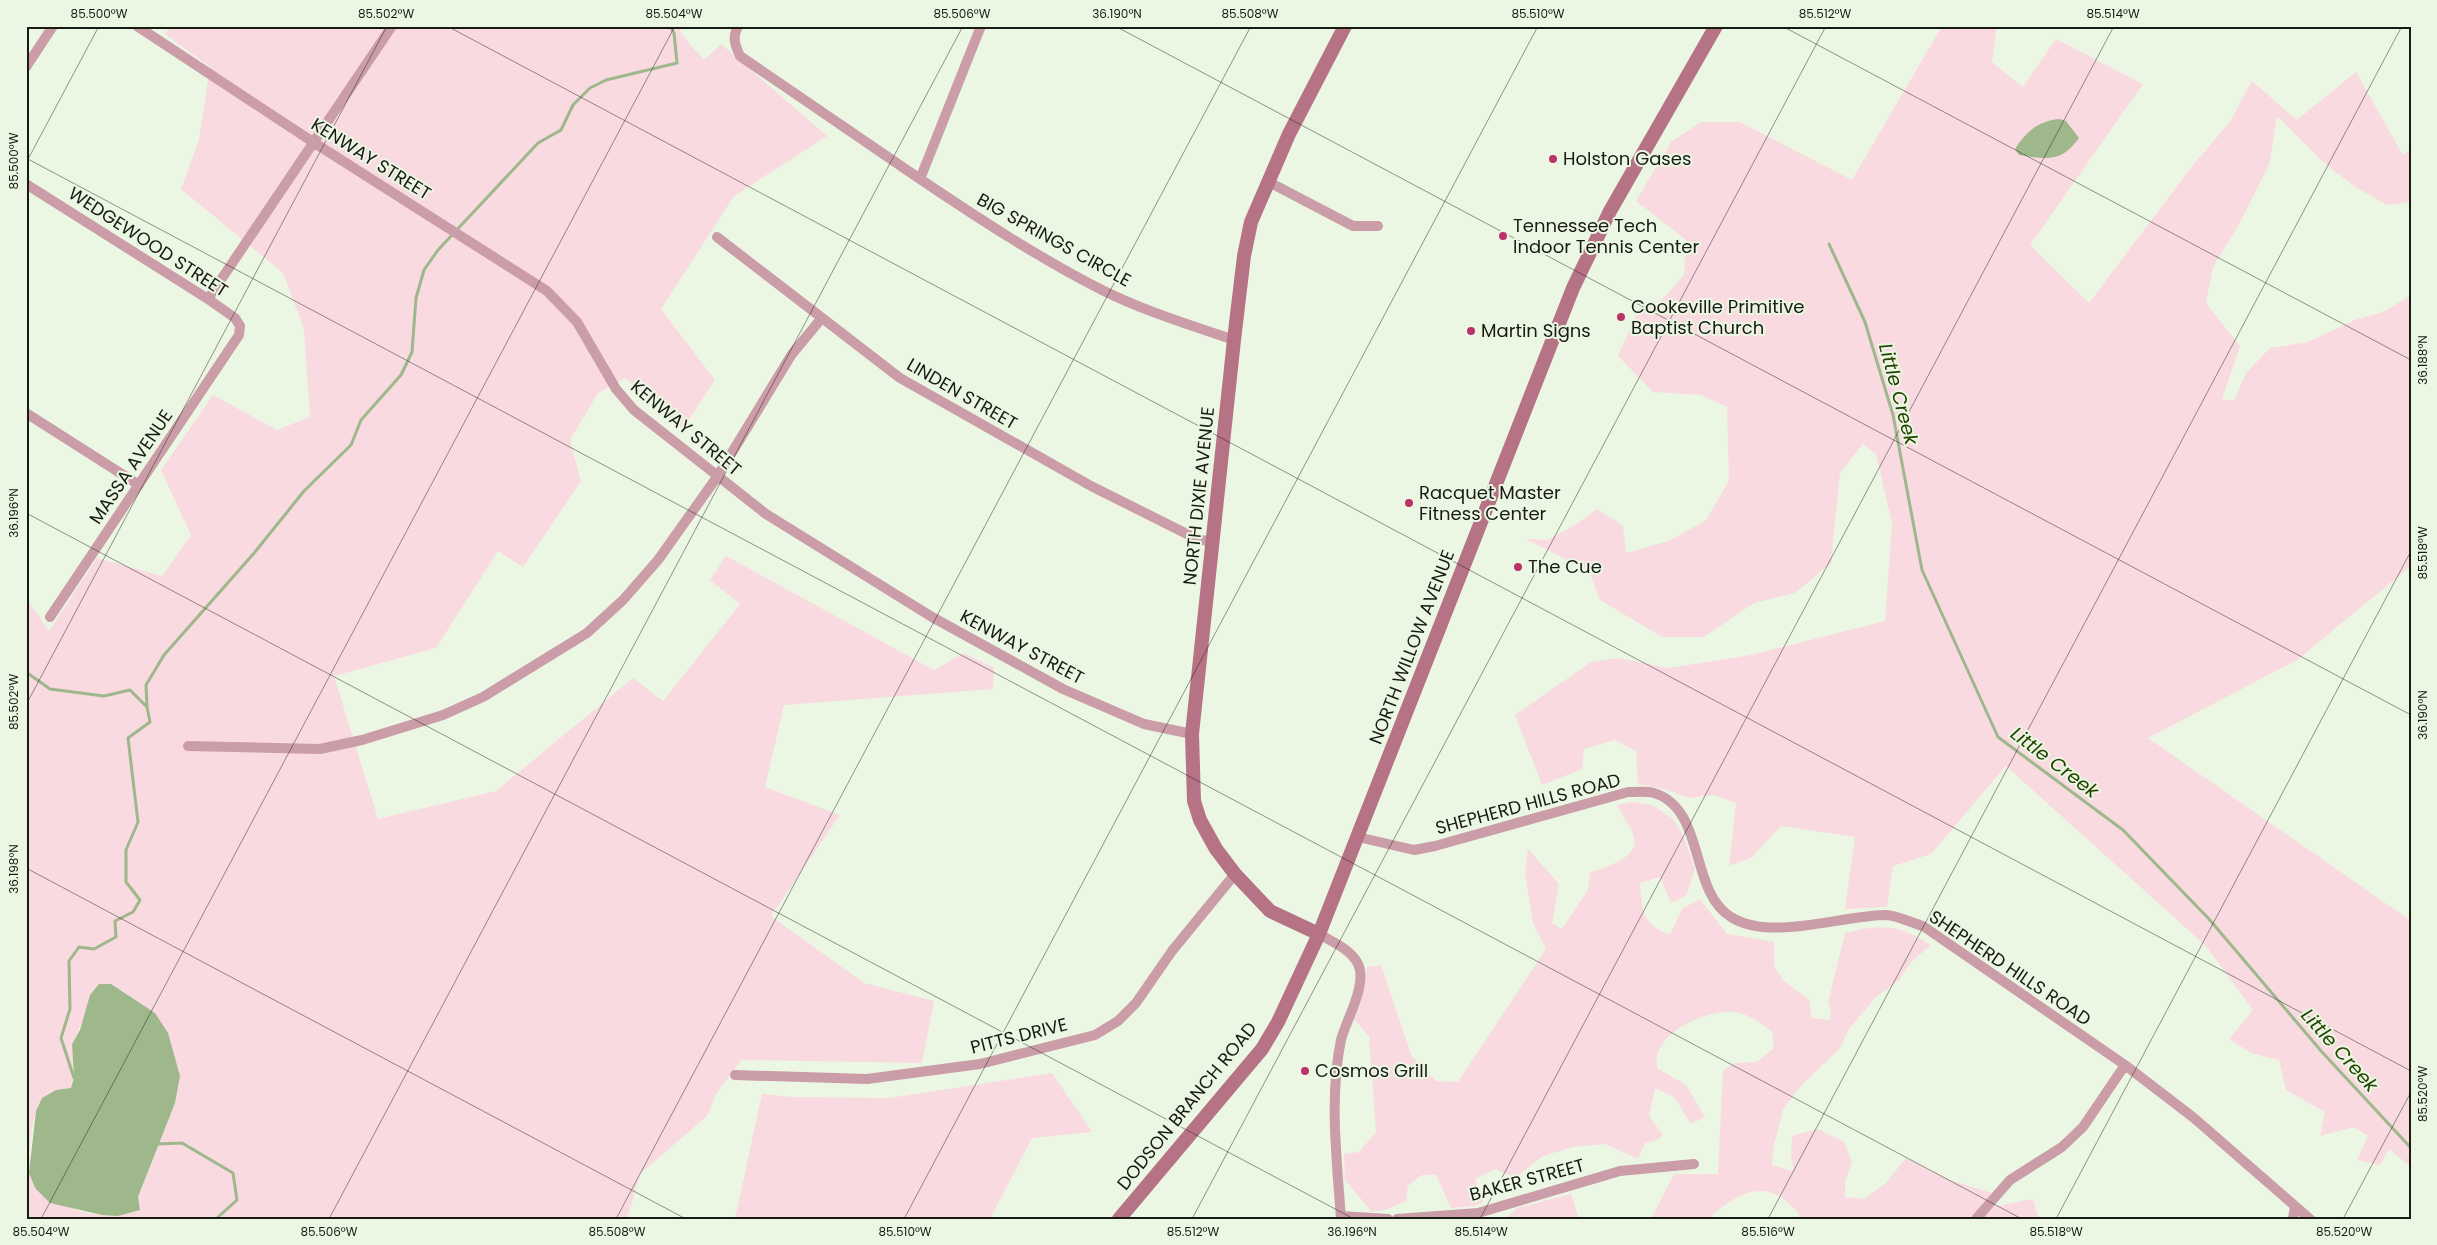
<svg xmlns="http://www.w3.org/2000/svg" width="2437" height="1245" viewBox="0 0 2437 1245" font-family="Poppins,sans-serif">
<style>
.green{fill:#f9dae1;fill-rule:evenodd}
.water{fill:#9eb88c}
.lines{fill:none;stroke-linecap:round;stroke-linejoin:round}
.stream{stroke:#9eb88c;stroke-width:3}
.street{stroke:#cb9da8;stroke-width:10}
.secondary{stroke:#b57385;stroke-width:14}
.ticks{fill:none;stroke:#171b14;stroke-width:1;stroke-opacity:0.45}
.poi-dot{fill:#bc3167;stroke:#ebf7e3;stroke-width:2}
.labels{text-anchor:middle;stroke-width:4;stroke-linejoin:round;paint-order:stroke}
.street-label{font-size:18px;fill:#171b14;stroke:#ebf7e3}
.poi-label{font-size:18px;fill:#171b14;stroke:#ebf7e3;text-anchor:start}
.water-label{font-size:19px;font-style:italic;fill:#244401;stroke:#ebf7e3}
.neatline{fill:none;stroke:#171b14;stroke-width:2}
.ticks-label{font-size:12px;text-anchor:middle;fill:#171b14}
</style>
<rect width="100%" height="100%" fill="#ebf7e3"/>
<path class="green" d="M170 26H678L684 37 704 60 721 44 827 136 734 196 661 309 715 380 683 429 625 378 598 393 570 440 581 481 523 567 498 551 436 648 334 676 378 819 496 791 633 678 663 701 740 604 710 580 726 556 934 670 964 653 994 668 993 689 784 705 765 787 840 815 771 916 864 983 934 1001 922 1063 741 1060 716 1094 707 1116 640 1174 627 1219H26V598L49 631 97 558 162 576 191 535 161 470 213 395 277 430 310 417 304 329 283 273 181 189 199 140 210 67 165 34ZM111 984 155 1013 175 1103 138 1198 140 1210C110 1221 76 1214 49 1197 44 1194 37 1191 34 1187 26 1171 30 1111 43 1098 51 1091 61 1090 71 1089L74 1078 72 1044 86 1015Z
M1942 26H1997L1992 62 2023 87 2056 39 2143 84 2030 245 2089 303 2193 165 2230 122 2252 81 2297 120 2356 72 2403 155 2411 149V199L2408 202 2387 205 2355 187 2322 161 2277 116 2269 165 2238 226 2213 267 2206 303 2240 346 2222 399 2234 401 2246 373 2270 348 2308 342 2355 320 2383 312 2411 295V566L2297 660 2148 738 2411 921V1167L2389 1149 2380 1165 2357 1160 2368 1136 2354 1127 2320 1136 2325 1112 2286 1090 2279 1060 2251 1053 2229 1039 2253 1010 2206 946 2006 766 1931 854 1893 866 1887 907 1845 909 1855 837 1781 826 1751 858 1729 866 1736 803 1714 795 1689 798 1665 789 1638 784 1636 751 1615 740 1584 749 1582 769 1542 785 1515 715 1591 662 1618 658 1669 668 1751 655 1885 621 1892 523 1876 454 1863 444 1840 473 1831 563 1795 593 1754 603 1704 637H1662L1600 600 1589 571 1526 539 1547 540 1572 527 1597 509 1623 526 1626 553 1669 541 1706 520 1729 481 1727 407 1701 395 1653 392 1618 356 1638 311 1658 304 1684 275 1686 240 1636 201 1671 142 1701 122H1740L1852 180Z
M1633 802 1652 805 1673 819 1683 835 1695 869 1686 896 1671 903 1660 877 1640 883C1643 911 1641 923 1670 935L1682 909 1700 899 1727 934 1774 942V966L1783 980 1809 1000 1812 1018 1830 1020 1831 1010 1828 1003 1845 933C1884 924 1897 924 1931 945L1912 961 1899 980 1875 998 1849 1029 1840 1048 1798 1089 1783 1110 1774 1145 1772 1165 1794 1171 1791 1156 1792 1136 1818 1129 1844 1142 1852 1162 1845 1181V1197L1864 1199 1886 1183 1906 1158 1950 1180 1992 1193 1970 1219H1798L1799 1214C1769 1176 1739 1190 1708 1219H1651L1674 1174H1718L1723 1070 1735 1063 1757 1062 1774 1048 1772 1032C1761 1023 1749 1014 1735 1012 1710 1010 1666 1027 1658 1053 1656 1057 1657 1064 1657 1068L1686 1085 1705 1117 1691 1124 1674 1097 1655 1088 1649 1116 1663 1135 1655 1141 1645 1143 1638 1159 1605 1144 1573 1147 1543 1156 1515 1178 1495 1169 1475 1179 1483 1202 1473 1206 1451 1208 1436 1175H1422L1408 1186 1406 1201 1385 1210 1372 1212 1345 1180 1344 1154 1359 1152 1376 1132 1369 1036 1354 1019 1364 990 1367 967 1381 965 1412 1057 1436 1081 1458 1082 1546 949 1533 923 1525 873 1528 849 1559 884 1552 923 1562 929 1588 890 1590 873C1604 867 1641 858 1634 837 1631 826 1622 815 1617 805Z
M1052 1073 1092 1132 1032 1138 990 1219H735L762 1094 793 1097 889 1098Z
M1571 1194 1579 1219H1505L1517 1208Z
M2033 1199 2039 1219H1982L1992 1207Z"/>
<path class="water" d="M2059 119 2066 121 2079 138C2061 163 2047 159 2019 155L2015 149C2026 132 2038 121 2059 119Z
M99 984H111L155 1013 168 1033 180 1076 175 1103 138 1197 140 1210 118 1216 102 1215 50 1203 35 1188 29 1173 36 1111 42 1098 56 1090 71 1088 74 1078 72 1044 80 1030 90 995Z"/>
<g class="lines">
<path class="stream" d="M1829 244 1865 322 1893 415 1922 570 1998 737 2123 830 2209 919 2322 1052 2411 1148
M26 672 50 689 104 696 130 690 147 707 150 722 128 738 138 822 126 850V882L140 900 133 912 115 921 116 937 94 949 79 947 69 961 70 1009 61 1038 74 1078
M147 707 146 685 164 655 255 552 304 491 351 445 361 420 401 375 412 352 416 298 424 270 438 250 538 143 561 130 573 105 590 88 606 80 677 63 674 33 670 26
M157 1144 182 1143 233 1173 237 1200 216 1219"/>
<path class="street" d="M137 26 313 142 547 291 577 322 616 389 634 410 766 514 932 617 1063 689 1144 724 1192 734
M738 26C732 38 735 45 740 56L920 179 981 26
M26 67 53 26
M920 179C978 218 1039 258 1102 290 1144 311 1190 325 1234 340
M1267 181 1353 226H1378
M26 184 208 299 235 318 240 326 239 335 50 617
M717 237 900 378 1091 486 1195 538 1214 543
M208 299 392 26
M26 413 139 485
M188 746 320 749 362 740 443 715 483 697 587 633 623 600 658 560 717 477 792 354 821 319
M1358 837 1414 850 1435 846 1628 792C1636 792 1647 791 1654 793 1706 809 1689 892 1731 917 1770 942 1842 915 1887 915 1898 916 1912 923 1923 926L2125 1065 2194 1118 2310 1219
M1319 934C1332 942 1351 949 1358 964 1368 984 1346 1020 1341 1040 1329 1098 1337 1160 1341 1219
M735 1075 867 1079 980 1064 1095 1035 1118 1021 1136 1003 1172 951 1235 874
M1341 1216 1388 1219
M1397 1219 1478 1213 1620 1171 1694 1164
M1976 1219 2010 1180 2062 1147 2083 1127 2125 1065
M2293 1219 2295 1206"/>
<path class="secondary" d="M1319 934 1270 911 1235 874 1216 849 1200 820 1194 801 1192 734 1234 340 1244 256 1251 222 1289 134 1345 26
M1119 1219 1262 1049 1278 1022 1319 934 1573 288 1610 211 1716 26"/>
</g>
<path class="ticks" d="M447 26 2411 1071M1115 26 2411 715M1782 26 2411 360M26 158 2022 1219M26 163 99 26M26 513 1354 1219M26 705 387 26M26 868 686 1219M41 1219 675 26M329 1219 963 26M616 1219 1251 26M904 1219 1538 26M1192 1219 1826 26M1480 1219 2114 26M1768 1219 2402 26M2056 1219 2411 551M2343 1219 2411 1092"/>
<g class="poi-dot">
<circle cx="1553" cy="159" r="5"/>
<circle cx="1503" cy="236" r="5"/>
<circle cx="1621" cy="317" r="5"/>
<circle cx="1471" cy="331" r="5"/>
<circle cx="1409" cy="503" r="5"/>
<circle cx="1518" cy="567" r="5"/>
<circle cx="1305" cy="1071" r="5"/>
</g>
<g class="labels">
<g class="street-label">
<text transform="translate(371 159) rotate(32)" y="6">KENWAY STREET</text>
<text transform="translate(1054 240) rotate(29)" y="6">BIG SPRINGS CIRCLE</text>
<text transform="translate(148 242) rotate(33)" y="6">WEDGEWOOD STREET</text>
<text transform="translate(962 394) rotate(30)" y="6">LINDEN STREET</text>
<text transform="translate(686 428) rotate(40)" y="6">KENWAY STREET</text>
<text transform="translate(131 467) rotate(-56)" y="6">MASSA AVENUE</text>
<text transform="translate(1199 496) rotate(-84)" y="6">NORTH DIXIE AVENUE</text>
<text transform="translate(1022 647) rotate(28)" y="6">KENWAY STREET</text>
<text transform="translate(1412 647) rotate(-69)" y="6">NORTH WILLOW AVENUE</text>
<text transform="translate(1528 804) rotate(-15)" y="6">SHEPHERD HILLS ROAD</text>
<text transform="translate(2010 968) rotate(34)" y="6">SHEPHERD HILLS ROAD</text>
<text transform="translate(1019 1036) rotate(-14)" y="6">PITTS DRIVE</text>
<text transform="translate(1187 1106) rotate(-51)" y="6">DODSON BRANCH ROAD</text>
<text transform="translate(1527 1180) rotate(-15)" y="6">BAKER STREET</text>
</g>
<g class="poi-label">
<text x="1563" y="165">Holston Gases</text>
<text x="1513" y="232">Tennessee Tech<tspan x="1513" dy="21">Indoor Tennis Center</tspan></text>
<text x="1631" y="313">Cookeville Primitive<tspan x="1631" dy="21">Baptist Church</tspan></text>
<text x="1481" y="337">Martin Signs</text>
<text x="1419" y="499">Racquet Master<tspan x="1419" dy="21">Fitness Center</tspan></text>
<text x="1528" y="573">The Cue</text>
<text x="1315" y="1077">Cosmos Grill</text>
</g>
<g class="water-label">
<text transform="translate(1899 394) rotate(75)" y="7">Little Creek</text>
<text transform="translate(2055 762) rotate(37)" y="7">Little Creek</text>
<text transform="translate(2340 1050) rotate(48)" y="7">Little Creek</text>
</g>
</g>
<rect width="2437" height="1245" fill="none" stroke="#ebf7e3" stroke-width="55"/>
<rect x="28" y="28" width="2382" height="1190" class="neatline"/>
<g class="ticks-label">
<text x="99" y="18">85.500°W</text>
<text x="386" y="18">85.502°W</text>
<text x="674" y="18">85.504°W</text>
<text x="962" y="18">85.506°W</text>
<text x="1117" y="18">36.190°N</text>
<text x="1250" y="18">85.508°W</text>
<text x="1538" y="18">85.510°W</text>
<text x="1825" y="18">85.512°W</text>
<text x="2113" y="18">85.514°W</text>
<text transform="translate(14 161) rotate(-90)" y="4">85.500°W</text>
<text transform="translate(2423 360) rotate(-90)" y="4">36.188°N</text>
<text transform="translate(14 513) rotate(-90)" y="4">36.196°N</text>
<text transform="translate(2423 553) rotate(-90)" y="4">85.518°W</text>
<text transform="translate(14 702) rotate(-90)" y="4">85.502°W</text>
<text transform="translate(2423 715) rotate(-90)" y="4">36.190°N</text>
<text transform="translate(14 869) rotate(-90)" y="4">36.198°N</text>
<text transform="translate(2423 1094) rotate(-90)" y="4">85.520°W</text>
<text x="41" y="1236">85.504°W</text>
<text x="329" y="1236">85.506°W</text>
<text x="617" y="1236">85.508°W</text>
<text x="905" y="1236">85.510°W</text>
<text x="1193" y="1236">85.512°W</text>
<text x="1352" y="1236">36.196°N</text>
<text x="1481" y="1236">85.514°W</text>
<text x="1768" y="1236">85.516°W</text>
<text x="2056" y="1236">85.518°W</text>
<text x="2344" y="1236">85.520°W</text>
</g>
</svg>
